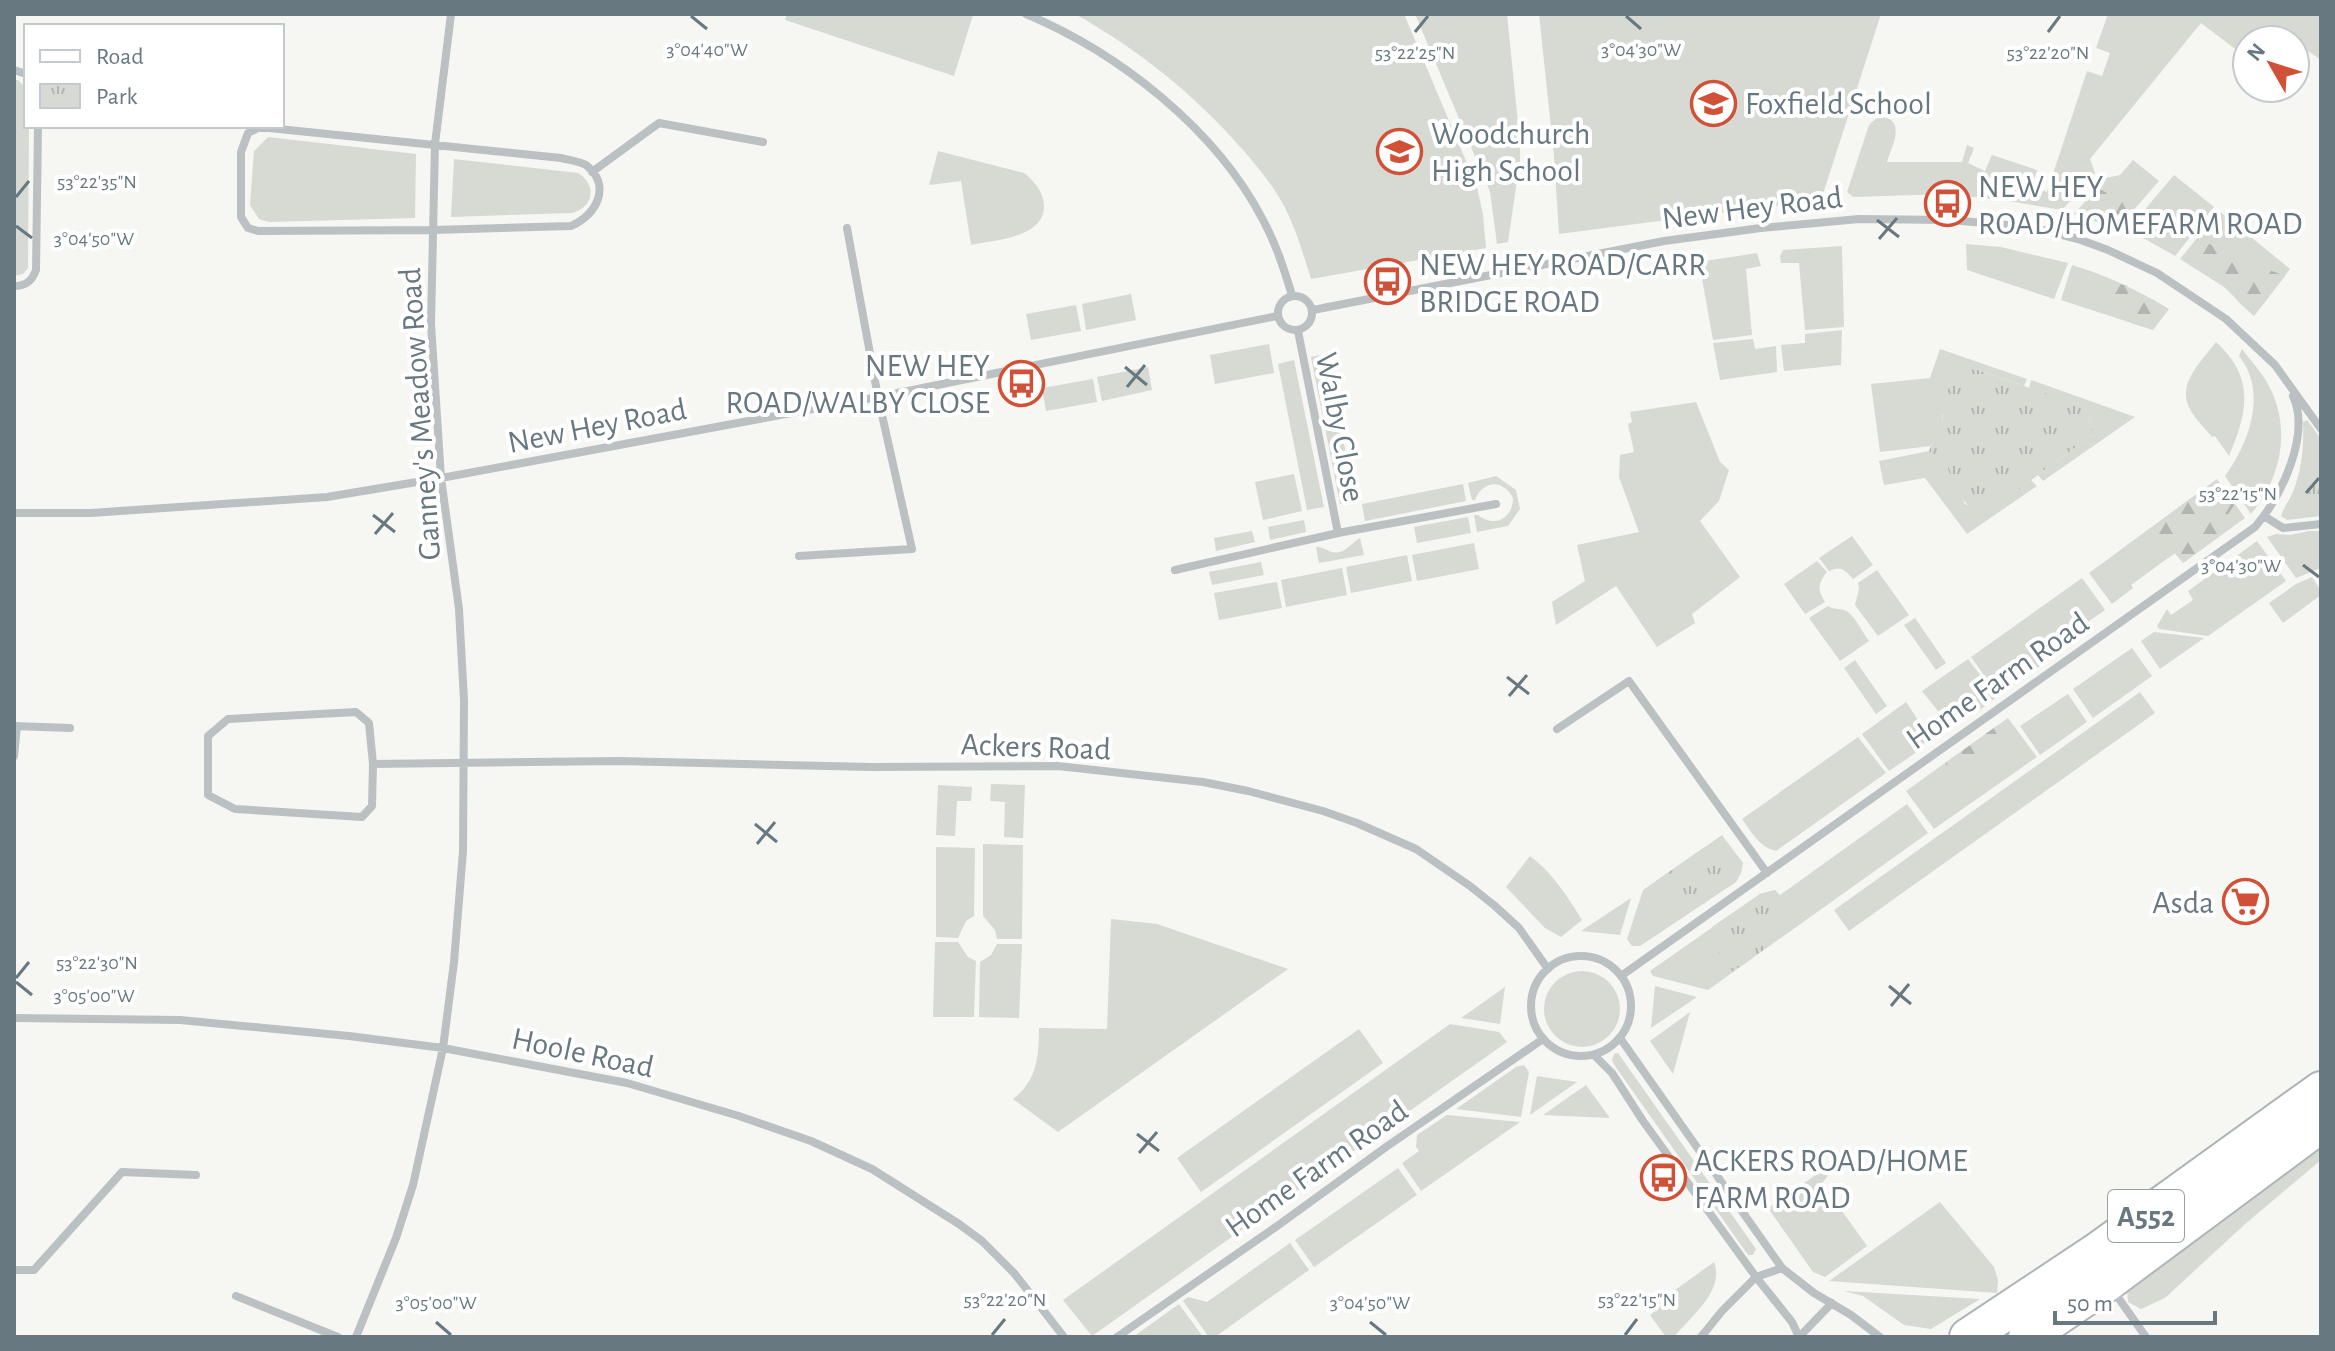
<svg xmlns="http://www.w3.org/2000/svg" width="2335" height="1351" viewBox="0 0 2335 1351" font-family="'Alegreya Sans',sans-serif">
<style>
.grass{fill:#d6dad3}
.forest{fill:url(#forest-firs)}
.park{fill:url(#park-tufts)}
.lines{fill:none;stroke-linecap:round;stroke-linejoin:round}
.primary-casing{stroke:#afb5b7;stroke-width:40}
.street{stroke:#bbc0c3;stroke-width:8}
.primary{stroke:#fff;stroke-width:36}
.ticks{fill:none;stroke:#687881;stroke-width:3}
.labels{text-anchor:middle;stroke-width:8;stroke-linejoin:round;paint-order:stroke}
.shield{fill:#fff;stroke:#95a0a7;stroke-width:2}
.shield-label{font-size:30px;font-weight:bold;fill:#687881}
.poi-label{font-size:32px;fill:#687881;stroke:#fff;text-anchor:start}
.street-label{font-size:32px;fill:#687881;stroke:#fff}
.ticks-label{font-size:20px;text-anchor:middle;fill:#687881;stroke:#fff;stroke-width:8;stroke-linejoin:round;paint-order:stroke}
</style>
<defs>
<pattern id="forest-firs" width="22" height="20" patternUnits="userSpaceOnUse" patternTransform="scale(2)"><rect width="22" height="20" fill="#d6dad3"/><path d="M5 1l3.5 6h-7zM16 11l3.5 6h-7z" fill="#b1b6b1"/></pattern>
<pattern id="park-tufts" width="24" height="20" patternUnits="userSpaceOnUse" patternTransform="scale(2)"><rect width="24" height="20" fill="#d6dad3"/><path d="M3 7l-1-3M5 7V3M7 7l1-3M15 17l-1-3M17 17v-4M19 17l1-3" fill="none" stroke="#b1b6b1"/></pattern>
</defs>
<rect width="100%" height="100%" fill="#f6f6f3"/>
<path class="grass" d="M787 14H970L973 15 954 76 785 20Z
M1075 14H1404L1477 187 1483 215 1486 248 1311 279C1303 254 1296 228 1283 204 1272 184 1257 166 1243 150 1194 94 1139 50 1075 14Z
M1415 14H1507L1520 143V160L1508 242 1497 244 1490 192Z
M1539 14H1881L1821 200 1559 234 1554 156Z
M2108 14H2321V60L2301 46 2295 53V40H2247V58L2201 23 2090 159 2095 173 2062 210 2009 201 1947 194 1853 197 1847 192 1869 125C1874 120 1879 115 1887 118 1905 125 1890 150 1887 162H1962L1967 145 1974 148 1968 163 1985 171 1992 155 2037 170 2032 186 2047 192 2087 71 2102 76 2110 53 2096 48Z
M14 80H18L26 88V126H29L28 268 23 274 14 276Z
M268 137 416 154 415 218 269 222 259 219 250 205 254 151Z
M938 151 1024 173C1034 181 1043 191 1044 205 1045 238 995 240 971 245L961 181 929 185Z
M454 159 578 173C597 185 594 207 572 213L451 217Z
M2133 160 2159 181 2117 229 2074 214 2106 178 2120 175Z
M2174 175 2214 207 2175 256 2147 240 2126 232Z
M2219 211 2290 269 2254 316 2224 287 2180 259Z
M1966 244 2001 247 2068 263 2054 299 1967 270Z
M1842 246 1844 327 1805 330 1799 263H1781L1780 256 1783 250Z
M1757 253 1761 266 1746 269 1752 335 1713 340 1699 262Z
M2072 265C2108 276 2138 290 2169 309L2153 330 2061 300Z
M1131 294 1136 320 1086 330 1082 304Z
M1076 305 1081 331 1031 340 1026 314Z
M1842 330 1841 365 1784 371 1781 345 1805 343V334Z
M1753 339 1755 349 1776 346 1777 372 1720 380 1713 343Z
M2216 342C2255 378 2248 411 2229 456L2215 436 2212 437C2205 428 2196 420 2191 411 2175 385 2201 362 2216 342Z
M1269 344 1274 373 1215 384 1210 355Z
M1940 349 2027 379 2024 386 1975 369 1942 415V436L1934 439 1931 446 1880 452 1871 384 1930 378Z
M2242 349C2252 362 2264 375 2271 390 2291 432 2280 480 2251 514L2225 476C2249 443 2268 392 2239 356Z
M1325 354 1356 501 1340 504 1311 357Z
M1294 360 1324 507 1307 510 1278 364Z
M1148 367 1152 390 1102 401 1097 377Z
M1093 379 1097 402 1046 411 1042 388Z
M2031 380 2135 417 2043 481 2038 475 2093 434 2088 414 2029 388Z
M1696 402 1720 462 1729 470 1719 501 1700 521 1740 577 1692 614 1695 623 1657 647 1616 586 1556 625 1552 602 1585 581 1577 545 1639 532 1619 477 1620 455 1634 452 1628 424 1632 422 1630 412Z
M2307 420 2321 439V516L2287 520 2281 516C2284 507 2289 501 2293 492 2302 469 2304 446 2303 422Z
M1929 451 1938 459 1944 458 1965 504 1987 512 2031 480 2037 486 1967 534 1925 478 1884 485 1879 461Z
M1294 474 1302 511 1263 520 1255 482Z
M1496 476 1516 490 1520 509 1508 526 1477 532 1474 515H1478C1494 528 1513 519 1513 498 1503 479 1483 480 1475 500H1472L1468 483Z
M2217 479 2245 518 2183 563 2175 553 2131 585 2133 588 2112 604 2089 573Z
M1463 484 1466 501 1365 521 1362 504Z
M1468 517 1471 533 1417 543 1414 527Z
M1304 520 1306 532 1270 540 1268 527Z
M1252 531 1255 542 1216 551 1214 538Z
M2309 531H2321V568L2296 578 2267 537 2276 534 2290 535Z
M1852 536 1873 565 1853 579C1845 570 1841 565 1829 571L1819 558Z
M1360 538 1364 555 1319 563 1316 547C1321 547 1325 549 1329 551 1343 557 1350 544 1360 538Z
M2257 541 2286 581 2208 636 2159 629 2157 626 2167 609 2171 615 2193 600 2188 591Z
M1474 543 1479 569 1417 581 1412 555Z
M1407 555 1412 581 1351 593 1346 567Z
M1817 561 1827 572C1818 583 1817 590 1825 602L1805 614 1784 584Z
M1261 562 1264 575 1212 585 1209 572Z
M1342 568 1347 595 1286 607 1281 580Z
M1877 570 1909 615 1878 636 1855 605 1859 589 1858 583Z
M2312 577 2321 591V595L2283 623 2269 603 2296 584Z
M2082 578 2105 610 2085 624 2089 630 1999 696 1971 657Z
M1277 582 1282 608 1219 620 1214 593Z
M1828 606C1836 611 1841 607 1848 612 1856 618 1863 633 1869 641L1840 661 1809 618Z
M1915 618 1946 663 1936 670 1904 625Z
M2154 632 2204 638 2160 669 2141 641Z
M2132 648 2152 676 2093 718 2073 689Z
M1968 659 1997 697C1980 709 1967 723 1945 720L1922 691Z
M1855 660 1887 706 1876 714 1844 668Z
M2140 692 2155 713 1849 931 1834 910Z
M2068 694 2087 722 2040 755 2020 726Z
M1906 702C1936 746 1931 742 1889 771L1862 734Z
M2008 718 2037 757 1934 829 1906 791Z
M1858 737 1886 773 1776 851C1759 847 1752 832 1742 819Z
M991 784 1025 785 1023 838 1004 837 1005 802 990 801Z
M938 785 972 787 971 801H957L955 836 936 835Z
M1907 804 1928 833 1708 990 1653 976 1650 971 1760 894 1775 890 1780 895Z
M1722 835 1743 863 1741 873 1736 882 1640 946H1632L1627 939 1643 890Z
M983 844 1023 845 1022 939H997L995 930 983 916Z
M936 847 975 848 974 916 966 921 958 938 936 937Z
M1530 856C1553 873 1567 896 1582 920L1561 937 1545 928 1506 887Z
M1631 898 1620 935 1581 931Z
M1111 919 1157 924 1288 969 1058 1132 1013 1099C1037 1081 1039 1056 1039 1028L1107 1029Z
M935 942H958L968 957 976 961 974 1017H933Z
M997 944H1022L1019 1018 979 1017 980 962 991 955Z
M1544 1009a38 38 0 1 1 76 0a38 38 0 1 1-76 0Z
M1655 986 1697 997 1651 1028Z
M1505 987 1500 1024 1461 1018Z
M1690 1012 1673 1074 1650 1041Z
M1450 1024 1499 1032 1507 1042 1092 1336 1063 1300Z
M1359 1029 1383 1063 1201 1192 1177 1158Z
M1618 1053 1756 1249 1753 1255H1748L1615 1066 1612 1060 1614 1054Z
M1524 1065 1529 1072 1521 1117 1456 1109 1516 1067Z
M1537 1076 1577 1082 1530 1115Z
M1586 1085 1610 1118 1543 1115Z
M1447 1115 1520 1122 1421 1191 1402 1163 1419 1151 1416 1147 1417 1135Z
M2321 1141V1160L2244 1225 2165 1298 2141 1309 2128 1302 2127 1290Z
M1398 1168 1417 1195 1314 1267 1295 1240Z
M1823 1170 1828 1176 1822 1183 1867 1246 1825 1277 1813 1272 1768 1208Z
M1940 1202 1994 1267 1998 1280 1997 1293 1829 1281Z
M1290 1243 1309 1270 1215 1337H1209L1183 1301 1188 1297 1207 1302Z
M1714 1262C1725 1291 1691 1316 1674 1337H1666L1650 1315 1653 1313 1650 1308Z
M1844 1291 1980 1299 1931 1329 1904 1325 1863 1296Z
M1179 1304 1203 1337H1133Z"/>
<path class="forest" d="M2098 188 2118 199 2129 201 2132 212 2123 222 2095 221 2085 202Z
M2210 244 2220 251 2285 276 2254 316C2247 309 2238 303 2234 296 2222 275 2225 270 2198 270 2196 255 2193 250 2210 244Z
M2115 284 2127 285 2128 295 2140 300H2155V316L2143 327C2122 320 2098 312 2105 285Z
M2205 488 2226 491 2235 504 2227 516 2225 532 2183 563 2175 553 2168 558 2141 535Z
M1998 725 2012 740 2005 753 1988 762 1974 776H1959L1945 763Z"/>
<path class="park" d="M1975 369 2082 406 2088 414 2093 434 1987 513C1959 510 1954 481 1944 459H1938L1929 451 1934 439 1942 435C1942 410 1943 372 1975 369Z
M2321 473V502L2313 503 2305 496 2303 487 2314 474Z
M1705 847 1723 853 1727 866 1721 884 1704 904C1674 907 1670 909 1656 881Z
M1775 890 1779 896 1766 948 1723 978 1715 970 1713 957 1725 949 1724 940 1712 927 1760 894Z"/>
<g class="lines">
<defs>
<path id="primary" d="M1968 1337 2096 1252 2321 1090
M2027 1337 2107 1283 2321 1124"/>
</defs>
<use href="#primary" class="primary-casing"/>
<path class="street" d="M1026 14C1119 53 1216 129 1263 220 1276 244 1284 269 1292 295
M14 70 26 74
M258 128H269L561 158C569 160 580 161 586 165 612 185 597 215 571 226L433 230 258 231 248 228 241 217V152L248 133Z
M592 172 659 123 763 142
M14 286C26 286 32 281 36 270L38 126
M1278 313a17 17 0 1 1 34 0a17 17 0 1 1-34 0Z
M1313 310 1664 241 1761 228 1859 219 1950 220 2031 227 2078 239 2108 250 2157 273 2226 319 2275 365 2321 429
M1298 331 1338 533
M14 513H90L327 497 441 478 878 397 1277 316
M2264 516 2283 528 2321 524
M799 556 912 549 878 397 847 228
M1175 570 1338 533 1496 504
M14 726 70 728
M1557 729 1629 681 1767 873
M14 756 17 726
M373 764 369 723 356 712 228 719 208 736V795L235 809 362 817 372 806 373 764 619 761 871 767 1058 766 1203 782 1248 791 1323 811 1357 823 1416 849 1470 886 1495 906 1519 928 1548 969
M1531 1006a50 50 0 1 1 100 0a50 50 0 1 1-100 0Z
M1621 976 2255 527C2281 497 2311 435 2293 396
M14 1018 180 1020 349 1036 443 1048 627 1083 739 1116 811 1141 872 1169 959 1224 982 1241 1014 1273 1064 1337
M1620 1038 1782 1268 1814 1293 1851 1315 1880 1337
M1594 1055 1612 1073 1643 1121 1756 1277 1792 1322 1799 1337
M14 1270H34L122 1172 196 1175
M2112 1289 2146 1337
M236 1296 338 1337
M356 1337 396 1238 413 1185 443 1048 454 962 463 851 464 700 459 609 441 478 431 324 435 144 451 14
M1117 1337 1280 1224 1386 1147 1543 1039
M1701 1337 1722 1311 1756 1277 1782 1268
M1799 1337 1832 1303"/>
<use href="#primary" class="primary"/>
</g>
<path class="ticks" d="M691 16 707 29M1626 16 1641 29M1415 32 1428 16M2048 32 2060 16M16 197 29 181M1877 220 1899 237M16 226 32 238M1879 239 1897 218M1125 367 1147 385M1127 387 1145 365M2306 493 2319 478M373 515 395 532M375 534 393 513M2303 565 2319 577M1507 677 1529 694M1509 696 1527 675M755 824 777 842M757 844 775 822M16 978 29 962M16 982 32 995M1889 986 1911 1004M1891 1006 1909 984M1137 1134 1159 1151M1139 1153 1157 1132M436 1322 451 1335M1370 1322 1386 1335M992 1335 1005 1319M1625 1335 1637 1319"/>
<defs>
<symbol id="school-ring" viewBox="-11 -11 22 22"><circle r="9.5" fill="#fff" stroke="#d15138" stroke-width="1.5"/><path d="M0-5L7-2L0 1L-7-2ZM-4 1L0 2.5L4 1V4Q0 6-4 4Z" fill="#d15138"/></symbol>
<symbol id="bus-ring" viewBox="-11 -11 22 22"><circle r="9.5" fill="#fff" stroke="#d15138" stroke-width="1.5"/><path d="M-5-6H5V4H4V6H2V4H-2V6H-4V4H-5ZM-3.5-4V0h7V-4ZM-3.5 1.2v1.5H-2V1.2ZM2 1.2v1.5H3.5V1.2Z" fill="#d15138"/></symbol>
<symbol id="supermarket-ring" viewBox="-11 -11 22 22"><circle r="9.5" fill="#fff" stroke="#d15138" stroke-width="1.5"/><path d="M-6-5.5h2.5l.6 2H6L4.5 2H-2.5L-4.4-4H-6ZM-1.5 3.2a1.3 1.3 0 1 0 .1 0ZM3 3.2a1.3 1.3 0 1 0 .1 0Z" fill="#d15138"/></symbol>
</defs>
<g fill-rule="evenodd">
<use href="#school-ring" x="1688" y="78" width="51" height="51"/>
<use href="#school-ring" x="1374" y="126" width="51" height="51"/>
<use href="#bus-ring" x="1922" y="178" width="51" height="51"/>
<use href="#bus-ring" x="1362" y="256" width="51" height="51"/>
<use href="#bus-ring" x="996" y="358" width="51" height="51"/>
<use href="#supermarket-ring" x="2220" y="876" width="51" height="51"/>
<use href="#bus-ring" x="1638" y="1152" width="51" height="51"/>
</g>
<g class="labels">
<rect class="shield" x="2108" y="1190" width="76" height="52" rx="6"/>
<g class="shield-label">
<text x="2146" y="1226">A552</text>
</g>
<g class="poi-label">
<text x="1745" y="114">Foxfield School</text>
<text x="1431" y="144">Woodchurch<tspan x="1431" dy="37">High School</tspan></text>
<text x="1978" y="197">NEW HEY<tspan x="1978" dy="37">ROAD/HOMEFARM ROAD</tspan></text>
<text x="1419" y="275">NEW HEY ROAD/CARR<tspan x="1419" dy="37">BRIDGE ROAD</tspan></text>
<text x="990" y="376" text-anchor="end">NEW HEY<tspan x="990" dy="37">ROAD/WALBY CLOSE</tspan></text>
<text x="2214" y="913" text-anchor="end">Asda</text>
<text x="1694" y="1171">ACKERS ROAD/HOME<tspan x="1694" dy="37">FARM ROAD</tspan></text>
</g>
<g class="street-label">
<text transform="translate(1752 207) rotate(-7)" y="11">New Hey Road</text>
<text transform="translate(419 414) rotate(-94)" y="11">Ganney's Meadow Road</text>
<text transform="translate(597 425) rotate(-11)" y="11">New Hey Road</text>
<text transform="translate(1341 427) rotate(79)" y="11">Walby Close</text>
<text transform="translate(1997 680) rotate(-35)" y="11">Home Farm Road</text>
<text transform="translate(1036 746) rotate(2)" y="11">Ackers Road</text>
<text transform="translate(583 1052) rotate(12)" y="11">Hoole Road</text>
<text transform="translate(1316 1168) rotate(-35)" y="11">Home Farm Road</text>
</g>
</g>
<g class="ticks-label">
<text x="707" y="56">3°04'40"W</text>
<text x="1641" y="56">3°04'30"W</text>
<text x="1415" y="59">53°22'25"N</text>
<text x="2048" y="59">53°22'20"N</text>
<text x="97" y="188">53°22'35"N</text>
<text x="94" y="245">3°04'50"W</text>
<text x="2238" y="500">53°22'15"N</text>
<text x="2241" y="572">3°04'30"W</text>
<text x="97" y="969">53°22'30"N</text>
<text x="94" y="1002">3°05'00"W</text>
<text x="1005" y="1306">53°22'20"N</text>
<text x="1637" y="1306">53°22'15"N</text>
<text x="436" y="1309">3°05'00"W</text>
<text x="1370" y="1309">3°04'50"W</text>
</g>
<rect width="2335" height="1351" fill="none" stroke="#687881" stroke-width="32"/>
<rect x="24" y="24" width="260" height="104" fill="#ffffff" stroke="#c3c9cd" stroke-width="2"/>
<rect x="40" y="50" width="40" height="12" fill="#ffffff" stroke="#c3c9cd" stroke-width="2"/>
<text x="96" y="64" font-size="24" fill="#687881">Road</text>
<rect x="40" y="84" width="40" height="24" fill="url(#park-tufts)" stroke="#c3c9cd" stroke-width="2"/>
<text x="96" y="104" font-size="24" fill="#687881">Park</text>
<g transform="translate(2271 64) rotate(309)"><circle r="38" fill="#ffffff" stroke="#c3c9cd" stroke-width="2"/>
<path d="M0-6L14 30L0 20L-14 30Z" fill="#d15138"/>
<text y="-12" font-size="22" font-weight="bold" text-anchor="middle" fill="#687881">N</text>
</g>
<path d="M2055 1311v12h160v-12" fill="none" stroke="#687881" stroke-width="4"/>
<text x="2067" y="1311" font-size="24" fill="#687881" stroke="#ffffff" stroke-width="6" paint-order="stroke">50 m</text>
</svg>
